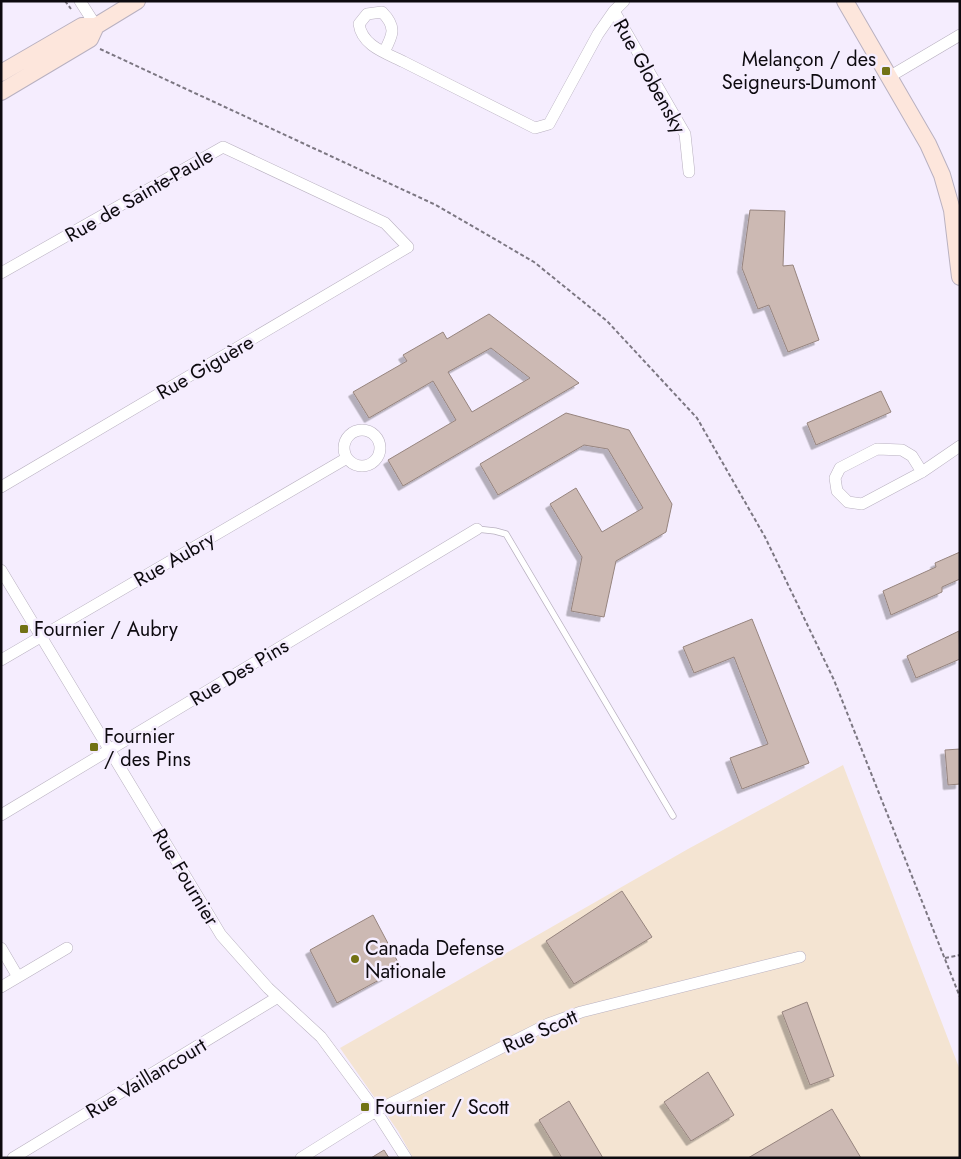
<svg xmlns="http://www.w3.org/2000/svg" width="961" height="1159" viewBox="0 0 961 1159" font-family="Jost,sans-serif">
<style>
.commercial{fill:#f4e4d2}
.building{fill:#ccb9b3;stroke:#96847e;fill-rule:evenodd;filter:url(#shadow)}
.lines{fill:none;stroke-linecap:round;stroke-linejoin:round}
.lane-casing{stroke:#b9b1c0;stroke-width:7}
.street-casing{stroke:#b9b1c0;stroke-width:12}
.secondary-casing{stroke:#b9b1c0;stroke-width:18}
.path{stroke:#7c7782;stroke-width:2;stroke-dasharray:4 2.5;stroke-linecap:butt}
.lane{stroke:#fff;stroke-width:5.5}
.street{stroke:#fff;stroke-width:11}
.secondary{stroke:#fde6dc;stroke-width:16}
.poi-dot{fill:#727215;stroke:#f5edfe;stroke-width:2}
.labels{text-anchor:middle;stroke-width:5;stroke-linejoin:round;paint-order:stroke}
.poi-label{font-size:20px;fill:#0d0a0f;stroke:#f5edfe;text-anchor:start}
.street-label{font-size:20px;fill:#0d0a0f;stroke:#f5edfe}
</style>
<defs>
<filter id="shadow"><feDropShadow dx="-4.5" dy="4.5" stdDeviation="0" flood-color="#0004"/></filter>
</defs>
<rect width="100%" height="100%" fill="#f5edfe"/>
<path class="commercial" d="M843 765 960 1070V1158H413L398 1131 340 1048 688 849Z"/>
<path class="building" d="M750 210 785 211 783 266 793 265 819 340 788 352 769 305 758 309 742 268Z
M489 314 579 383 403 486 388 460 456 420 433 381 369 418 353 392 407 361 403 355 443 332 447 339ZM491 348 530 378 472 412 448 372Z
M881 391 891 412 816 445 807 423Z
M566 413 629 430 672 504 666 532 616 561 604 617 571 611 582 557 550 504 576 488 602 532 643 508 608 449 584 445 498 495 480 464Z
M960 552V579L942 587V592L891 615 883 591 936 567 935 563Z
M752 619 809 763 742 789 730 758 768 744 734 657 694 673 683 647Z
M959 631 960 659 916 678 907 656Z
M960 749V784L948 785 945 750Z
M622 891 652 937 574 984 546 941Z
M373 915 401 968 337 1003 310 950Z
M807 1002 834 1076 810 1085 782 1012Z
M708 1072 734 1115 691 1141 664 1102Z
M569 1101 603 1158H562L539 1120Z
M832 1109 861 1158H748Z
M384 1150 389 1158H371Z"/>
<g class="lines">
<defs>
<path id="lane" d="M477 529 495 531 506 534 673 816"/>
<path id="street" d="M80 1 96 26
M614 11 685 134 689 172
M384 52C393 35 397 27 382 12L367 14 359 24C362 46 386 53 404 62L535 128 549 124 598 34 614 11 624 1
M889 77 960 35
M1 273 223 147 385 223 408 247 1 487
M344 448a18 18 0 1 1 36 0a18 18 0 1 1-36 0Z
M922 472 912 456 902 450 877 449 840 468 835 478 837 491 848 502 862 504 922 472 960 446
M1 570 221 935 268 988 321 1037 376 1111 406 1158
M1 660 347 458
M1 815 477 529
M1 948 18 977 67 948
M1 987 18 977
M13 1158 278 997
M301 1158 376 1111 548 1024 581 1012 800 957"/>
<path id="secondary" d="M845 1 928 144 942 175 952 210 960 277
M1 73 82 26H96L137 1
M1 92 90 39 96 26"/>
</defs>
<use href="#lane" class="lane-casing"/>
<use href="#street" class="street-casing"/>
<use href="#secondary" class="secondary-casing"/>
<path class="path" d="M65 1 71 9
M100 49 436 205 534 262 607 321 697 418 765 537 834 680 960 997
M945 958 960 955"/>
<use href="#lane" class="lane"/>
<use href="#street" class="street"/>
<use href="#secondary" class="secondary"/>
</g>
<g class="poi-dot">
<rect x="881" y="66" width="10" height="10" rx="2.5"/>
<rect x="19" y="624" width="10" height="10" rx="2.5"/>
<rect x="89" y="742" width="10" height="10" rx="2.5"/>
<circle cx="355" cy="959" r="5"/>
<rect x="360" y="1102" width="10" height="10" rx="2.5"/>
</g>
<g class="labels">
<g class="poi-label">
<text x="876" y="66" text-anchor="end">Melançon / des<tspan x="876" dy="23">Seigneurs-Dumont</tspan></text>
<text x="34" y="636">Fournier / Aubry</text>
<text x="104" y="743">Fournier<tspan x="104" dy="23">/ des Pins</tspan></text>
<text x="365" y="955">Canada Defense<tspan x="365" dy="23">Nationale</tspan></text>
<text x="375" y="1114">Fournier / Scott</text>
</g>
<g class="street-label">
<text transform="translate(650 76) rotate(61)" y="7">Rue Globensky</text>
<text transform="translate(139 195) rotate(-30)" y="7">Rue de Sainte-Paule</text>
<text transform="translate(205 367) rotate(-30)" y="7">Rue Giguère</text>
<text transform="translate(174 559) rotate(-30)" y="7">Rue Aubry</text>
<text transform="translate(239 672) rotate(-31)" y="7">Rue Des Pins</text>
<text transform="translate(186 877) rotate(59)" y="7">Rue Fournier</text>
<text transform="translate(540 1031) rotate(-24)" y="7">Rue Scott</text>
<text transform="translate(146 1078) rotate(-31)" y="7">Rue Vaillancourt</text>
</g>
</g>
<rect width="961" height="1159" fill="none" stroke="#0d0a0f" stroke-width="5"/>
</svg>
